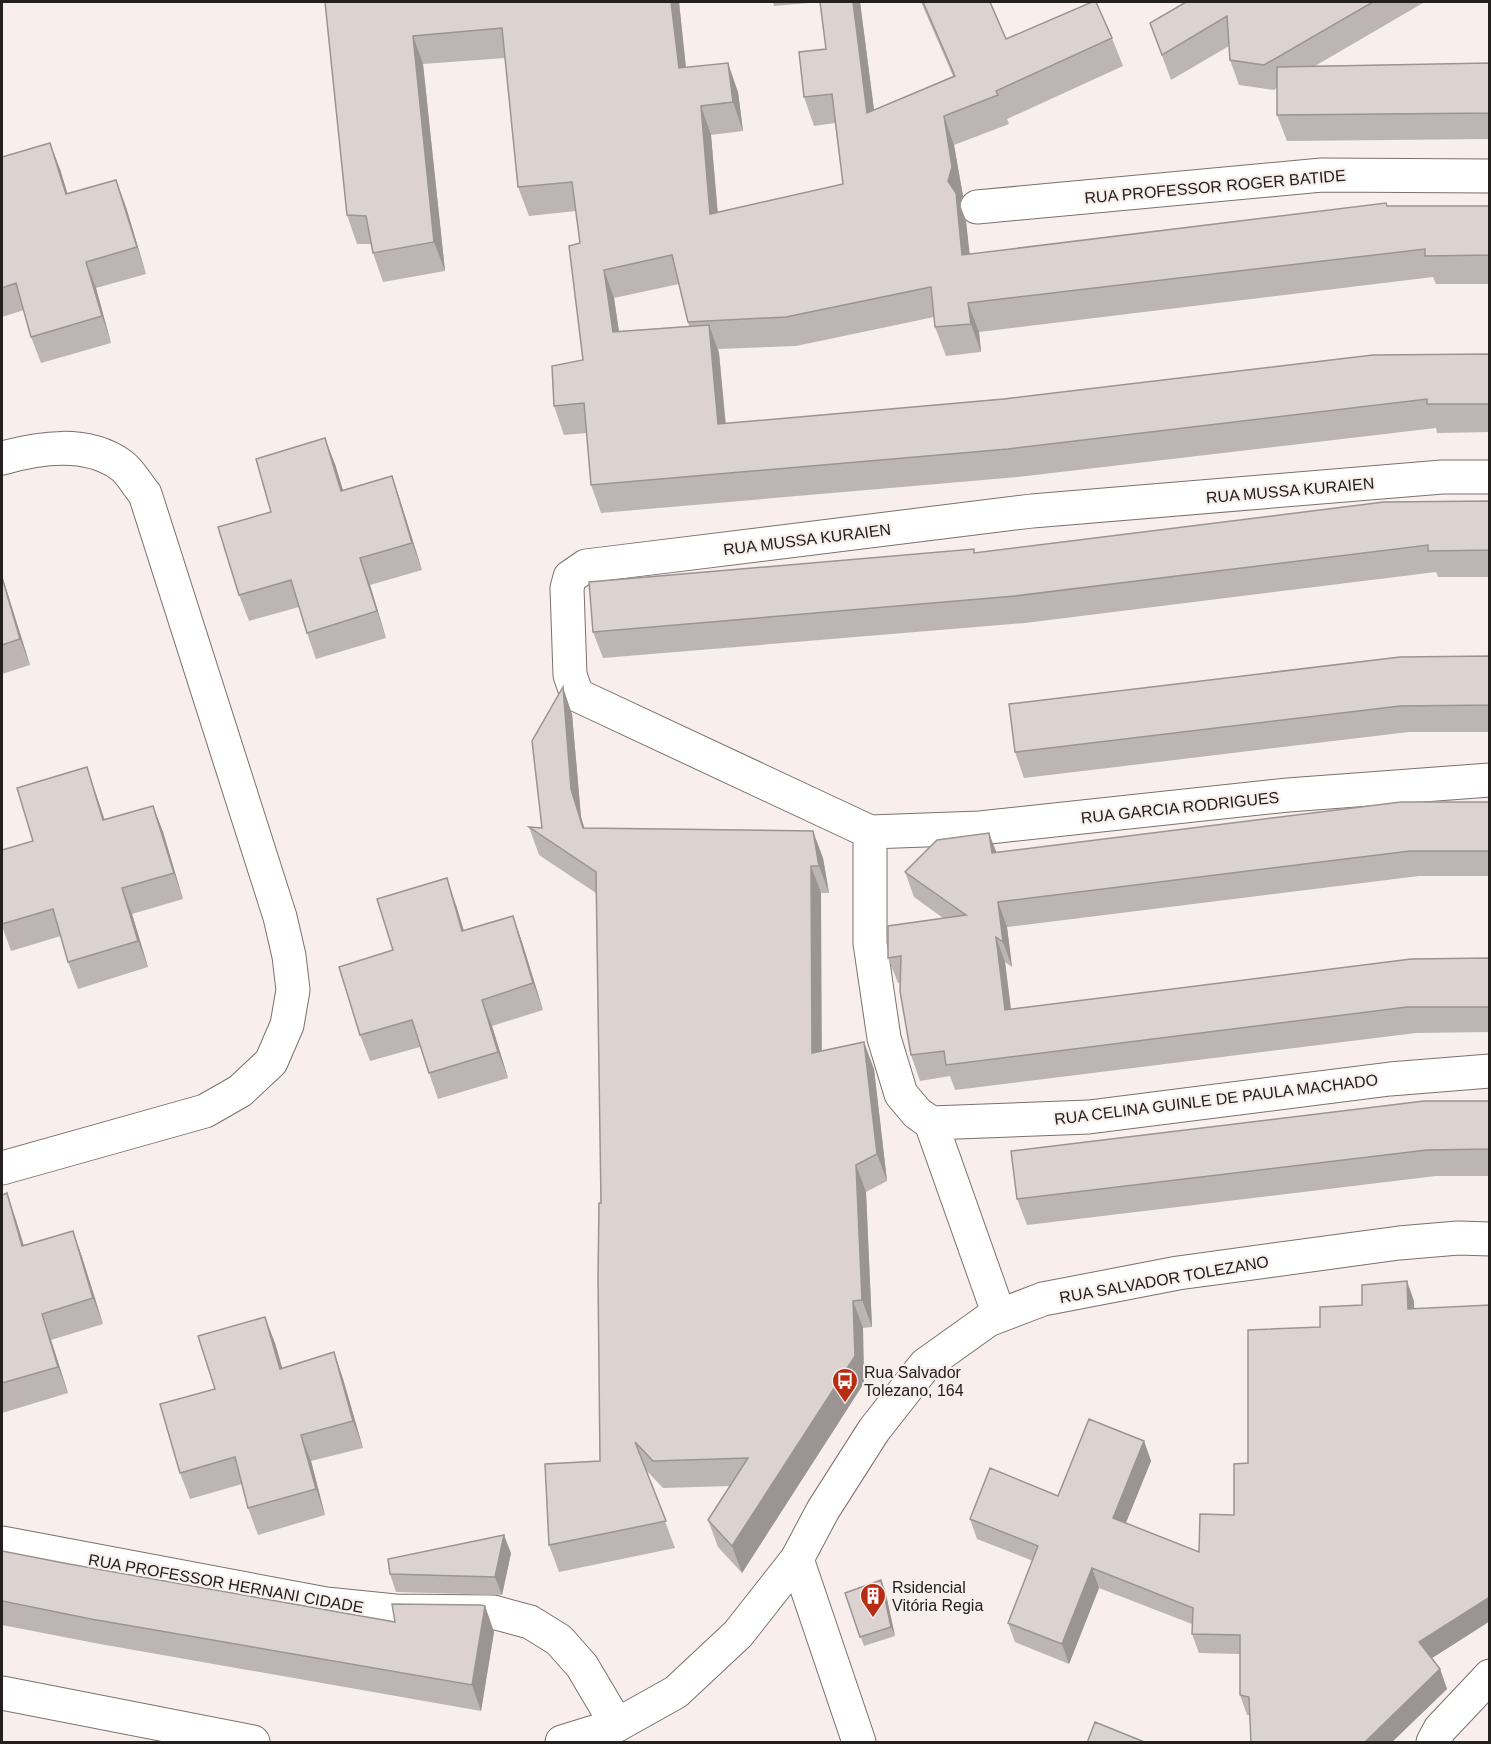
<svg xmlns="http://www.w3.org/2000/svg" width="1491" height="1744" viewBox="0 0 1491 1744" font-family="Arial,sans-serif">
<style>
.lines{fill:none;stroke-linecap:round;stroke-linejoin:round}
.street-casing{stroke:#79716f;stroke-width:35}
.secondary-casing{stroke:#79716f;stroke-width:35}
.street{stroke:#fff;stroke-width:33}
.secondary{stroke:#fff;stroke-width:33}
.wall{fill:#bdb5b4;fill-rule:evenodd}
.shaded-wall{fill:#9a9492}
.building{fill:#dcd3d1;stroke:#9a9492;stroke-width:1.5}
.labels{text-anchor:middle;stroke-width:4.5;stroke-linejoin:round;paint-order:stroke}
.street-label{font-size:16px;fill:#23201f;stroke:#f8efed}
.poi-label{font-size:16px;fill:#23201f;stroke:#f8efed;text-anchor:start}
</style>
<rect width="100%" height="100%" fill="#f8efed"/>
<g class="lines">
<defs>
<path id="street" d="M977 207 1322 175 1490 176
M2 458C39 448 86 440 121 465 130 471 137 485 145 494L280 917 289 956 293 990 287 1025 271 1062 240 1091 205 1111 2 1168
M1490 477H1442L1032 511 586 566 570 577 567 588 570 675 577 695 870 832 980 828 1288 795 1490 780
M870 832V943L884 1038 901 1094 917 1113 931 1123
M999 1315 931 1123 1089 1117 1390 1079 1490 1071
M2 1543 326 1604 395 1611 493 1612 530 1622 559 1640 582 1666 617 1725
M797 1559 859 1742
M1433 1742 1440 1729 1490 1676"/>
<path id="secondary" d="M2 1693 253 1742
M562 1742 617 1725 676 1692 738 1634 797 1559 823 1510 874 1430 925 1365 988 1320 1043 1299 1178 1273 1399 1243 1458 1238 1490 1239"/>
</defs>
<use href="#street" class="street-casing"/>
<use href="#secondary" class="secondary-casing"/>
<use href="#street" class="street"/>
<use href="#secondary" class="secondary"/>
</g>
<path class="wall" d="M192 2H231L193 3Z
M325 2H679L686 68 738 92 743 131 711 135 718 212 843 184 835 123 814 126 804 97 826 49 820 2 774 6 773 2H860L874 110 953 76 921 2H990L1006 39 1112 38 1123 66 1007 119 1009 124 954 145 963 196 960 205 966 221 969 254 1388 206H1490V284H1436L1433 277 979 332 981 352 946 356 935 327 934 317 796 346 718 349 719 353 726 424 1490 354V432L1437 433 1436 428 1018 477 601 513 591 485 587 433 564 435 554 406 583 360 580 243 576 211 529 216 518 187 505 58 423 64 445 271 383 282 373 253 371 244H357L347 215ZM679 284 689 326 619 331 614 298Z
M1186 2H1490L1423 3 1315 66 1490 63V139L1287 141 1277 115V88L1274 90 1239 85 1230 60 1229 46 1171 80 1150 23Z
M2 157 60 169 67 194 126 207 146 274 96 288 111 343 41 363 31 337 24 310 2 317Z
M335 464 343 490 392 476 401 503 422 570 370 585 386 638 316 659 307 633 299 607 249 621 239 595 271 512Z
M1490 501V577H1438L1436 572 1025 623 603 658 593 632 976 553Z
M2 576 9 598 30 665 2 674Z
M1490 656V732H1409L1024 778 1015 752Z
M572 714 581 817 584 828 823 858 829 893H821V1051L874 1069 887 1181 866 1192 872 1327 863 1328 864 1383 742 1573 718 1547 708 1520 730 1486 663 1488 646 1470 675 1548 559 1572 549 1545 600 1461 601 1203 596 893 539 855 529 827 542 828Z
M96 794 105 820 153 806 163 832 183 899 132 914 148 967 78 989 68 962 61 936 11 951 2 926V850L33 841Z
M1490 802V876H1419L1007 927 1012 967 1005 962 1011 1009 1490 958V1032L1416 1033 955 1090 950 1076 920 1081 911 1055 900 982 898 983 888 958 943 918 914 897 905 872 996 852Z
M456 905 464 931 513 916 522 942 543 1010 492 1026 508 1078 438 1099 420 1047 370 1061 360 1035 393 950Z
M1490 1101V1176H1436L1027 1225 1017 1199Z
M2 1195 16 1220 24 1246 73 1231 82 1257 103 1324 51 1340 68 1393 2 1413Z
M1414 1301V1309L1490 1305V1621L1432 1658 1440 1669 1447 1689 1391 1743H1251L1250 1715H1247L1240 1695V1654L1199 1653 1192 1634V1624L1099 1588 1069 1664 1015 1642 1008 1623 1033 1561 977 1539 970 1519 1058 1496 1144 1441 1151 1461 1126 1523 1199 1552 1234 1515 1248 1463 1320 1327 1362 1305Z
M275 1343 282 1368 334 1352 343 1379 363 1448 311 1461 325 1515 258 1535 248 1508 242 1484 190 1499 180 1473 215 1389Z
M2 1551 69 1564 395 1622 485 1606 494 1632 481 1711 100 1644 2 1625Z
M511 1553 502 1595 396 1592 390 1574Z
M881 1580 885 1590 895 1636 864 1646 845 1593Z"/>
<path class="shaded-wall" d="M671 2H679L689 97 679 68Z
M853 2H860L878 141 867 113Z
M413 36 423 64 445 271 434 242Z
M728 63 738 92 743 131 733 102Z
M701 106 711 135 720 243 710 214Z
M944 116 954 145 963 196 960 205 966 221 973 283 962 255 948 181Z
M50 143 60 169 76 221 66 194Z
M116 180 126 207 146 274 137 247Z
M86 262 96 288 111 343 102 316Z
M604 270 614 298 623 360 613 332Z
M968 303 979 332 981 352 971 324Z
M709 325 719 353 728 453 718 424Z
M325 438 335 464 351 517 341 491Z
M392 476 401 503 422 570 412 543Z
M360 558 370 585 386 638 377 611Z
M2 576 9 598 30 665 20 639Z
M563 687 572 714 581 817 593 855 583 828 571 789Z
M87 767 96 794 113 847 103 820Z
M153 806 163 832 183 899 174 873Z
M813 831 823 858 829 893 819 866Z
M989 833 999 859 992 853Z
M811 866 821 893 822 1080 812 1053Z
M447 878 456 905 472 958 462 931Z
M122 888 132 914 148 967 138 941Z
M998 902 1007 927 1012 967 1003 942Z
M513 916 522 942 543 1010 533 983Z
M996 937 1005 962 1014 1035 1005 1010Z
M482 1000 492 1026 508 1078 498 1052Z
M864 1042 874 1069 887 1181 877 1154Z
M856 1165 866 1192 872 1327 862 1300Z
M7 1193 16 1220 32 1273 22 1246Z
M73 1231 82 1257 103 1324 93 1298Z
M1407 1281 1414 1301 1415 1329 1408 1309Z
M853 1301 863 1328 864 1383 742 1573 732 1546Z
M42 1314 51 1340 68 1393 58 1367Z
M265 1317 275 1343 290 1395 280 1369Z
M334 1352 343 1379 363 1448 353 1421Z
M301 1435 311 1461 325 1515 316 1489Z
M1144 1441 1151 1461 1120 1537 1113 1518Z
M504 1535 511 1553 502 1595 495 1577Z
M1092 1568 1099 1588 1069 1664 1062 1644Z
M881 1580 885 1590 895 1636 891 1627Z
M1490 1597V1621L1426 1662 1419 1642Z
M485 1606 494 1632 481 1711 472 1685Z
M1440 1669 1447 1689 1391 1743H1364Z"/>
<path class="building" d="M325 2H671L679 68 728 63 733 102 701 106 710 214 843 184 832 94 804 97 799 52 826 49 820 2H853L867 113 955 76 923 2H990L1006 39 1092 2H1096L1112 38 996 91 998 95 944 116 952 167 948 181 956 193 962 255 1386 203 1387 206H1490V255L1425 256V249L968 303 971 324 935 327 931 287 786 317 688 322 672 255 604 270 613 332 709 325 718 424 1004 399 1373 355 1490 354V404H1427V399L1008 449 591 485 584 403 554 406 552 366 583 360 569 246 580 243 572 182 518 187 502 28 413 36 434 242 373 253 366 216 347 215Z
M1186 2H1373L1264 65 1230 60 1227 16 1162 55 1150 23Z
M1490 63V113L1277 115V67Z
M50 143 66 194 116 180 137 247 86 262 102 316 31 337 16 283 2 288V157Z
M325 438 341 491 392 476 412 543 360 558 377 611 307 633 291 580 239 595 218 527 271 512 256 459Z
M1490 501V550L1428 551V545L1015 596 593 632 589 582 974 549V553L1384 502Z
M2 577 20 639 2 645Z
M1490 656V705L1400 706 1015 752 1009 704 1400 657Z
M563 687 571 789 583 828 813 831 819 866H811L812 1053 864 1042 877 1154 856 1165 862 1300 853 1301 855 1356 732 1546 708 1520 748 1458 653 1461 635 1442 666 1521 549 1545 545 1464 600 1461 598 1278 599 1203H601L596 872 529 827 542 828 532 741Z
M87 767 103 820 153 806 174 873 122 888 138 941 68 962 53 909 2 924V850L33 841 17 788Z
M1401 802H1490V851H1410L998 902 1003 942 996 937 1005 1010 1411 959 1490 958V1007H1407L946 1065 944 1051 911 1055 900 991 901 956 888 958V926L966 915 905 872 937 840 989 833 992 853Z
M447 878 462 931 513 916 533 983 482 1000 498 1052 429 1073 412 1020 360 1035 339 967 393 950 377 899Z
M1424 1101H1490V1149L1427 1150 1017 1199 1011 1151Z
M7 1193 22 1246 73 1231 93 1298 42 1314 58 1367 2 1383V1195Z
M1407 1281 1408 1309 1490 1305V1597L1419 1642 1440 1669 1364 1743H1251L1249 1697 1240 1695V1635L1192 1634 1193 1608 1092 1568 1062 1644 1008 1623 1038 1546 970 1519 990 1468 1058 1496 1089 1419 1144 1441 1113 1518 1199 1552 1200 1514 1234 1515V1464L1248 1463V1330L1320 1327V1307L1362 1305V1285Z
M265 1317 280 1369 334 1352 353 1421 301 1435 316 1489 248 1508 235 1457 180 1473 160 1404 215 1389 198 1336Z
M504 1535 495 1577 390 1574 388 1559Z
M2 1551 69 1564 395 1622 392 1604 481 1605 485 1606 472 1685 91 1619 2 1601Z
M881 1580 891 1627 860 1637 845 1593Z
M1095 1722 1147 1743H1087Z"/>
<defs>
<symbol id="bus-pin" viewBox="-11 -11 22 30"><path d="M0 17L-7.5 6A9.5 9.5 0 1 1 7.5 6Z" fill="#b82c14" stroke="#f8efed"/><path d="M-5-6H5V4H4V6H2V4H-2V6H-4V4H-5ZM-3.5-4V0h7V-4ZM-3.5 1.2v1.5H-2V1.2ZM2 1.2v1.5H3.5V1.2Z" fill="#fff"/></symbol>
<symbol id="building-pin" viewBox="-11 -11 22 30"><path d="M0 17L-7.5 6A9.5 9.5 0 1 1 7.5 6Z" fill="#b82c14" stroke="#f8efed"/><path d="M-4-6H4V6H1V3H-1V6H-4ZM-2.5-4.3h1.7v1.8h-1.7ZM.8-4.3h1.7v1.8H.8ZM-2.5-1h1.7V.8h-1.7ZM.8-1h1.7V.8H.8Z" fill="#fff"/></symbol>
</defs>
<g fill-rule="evenodd">
<use href="#bus-pin" x="830" y="1366" width="30" height="40"/>
<use href="#building-pin" x="858" y="1581" width="30" height="40"/>
</g>
<g class="labels">
<g class="street-label">
<text transform="translate(1215 186) rotate(-5)" y="6">RUA PROFESSOR ROGER BATIDE</text>
<text transform="translate(1290 490) rotate(-5)" y="6">RUA MUSSA KURAIEN</text>
<text transform="translate(807 539) rotate(-7)" y="6">RUA MUSSA KURAIEN</text>
<text transform="translate(1180 807) rotate(-6)" y="6">RUA GARCIA RODRIGUES</text>
<text transform="translate(1216 1099) rotate(-7)" y="6">RUA CELINA GUINLE DE PAULA MACHADO</text>
<text transform="translate(1164 1279) rotate(-10)" y="6">RUA SALVADOR TOLEZANO</text>
<text transform="translate(226 1583) rotate(10)" y="6">RUA PROFESSOR HERNANI CIDADE</text>
</g>
<g class="poi-label">
<text x="864" y="1378">Rua Salvador<tspan x="864" dy="18">Tolezano, 164</tspan></text>
<text x="892" y="1593">Rsidencial<tspan x="892" dy="18">Vitória Regia</tspan></text>
</g>
</g>
<rect width="1491" height="1744" fill="none" stroke="#23201f" stroke-width="6"/>
</svg>
